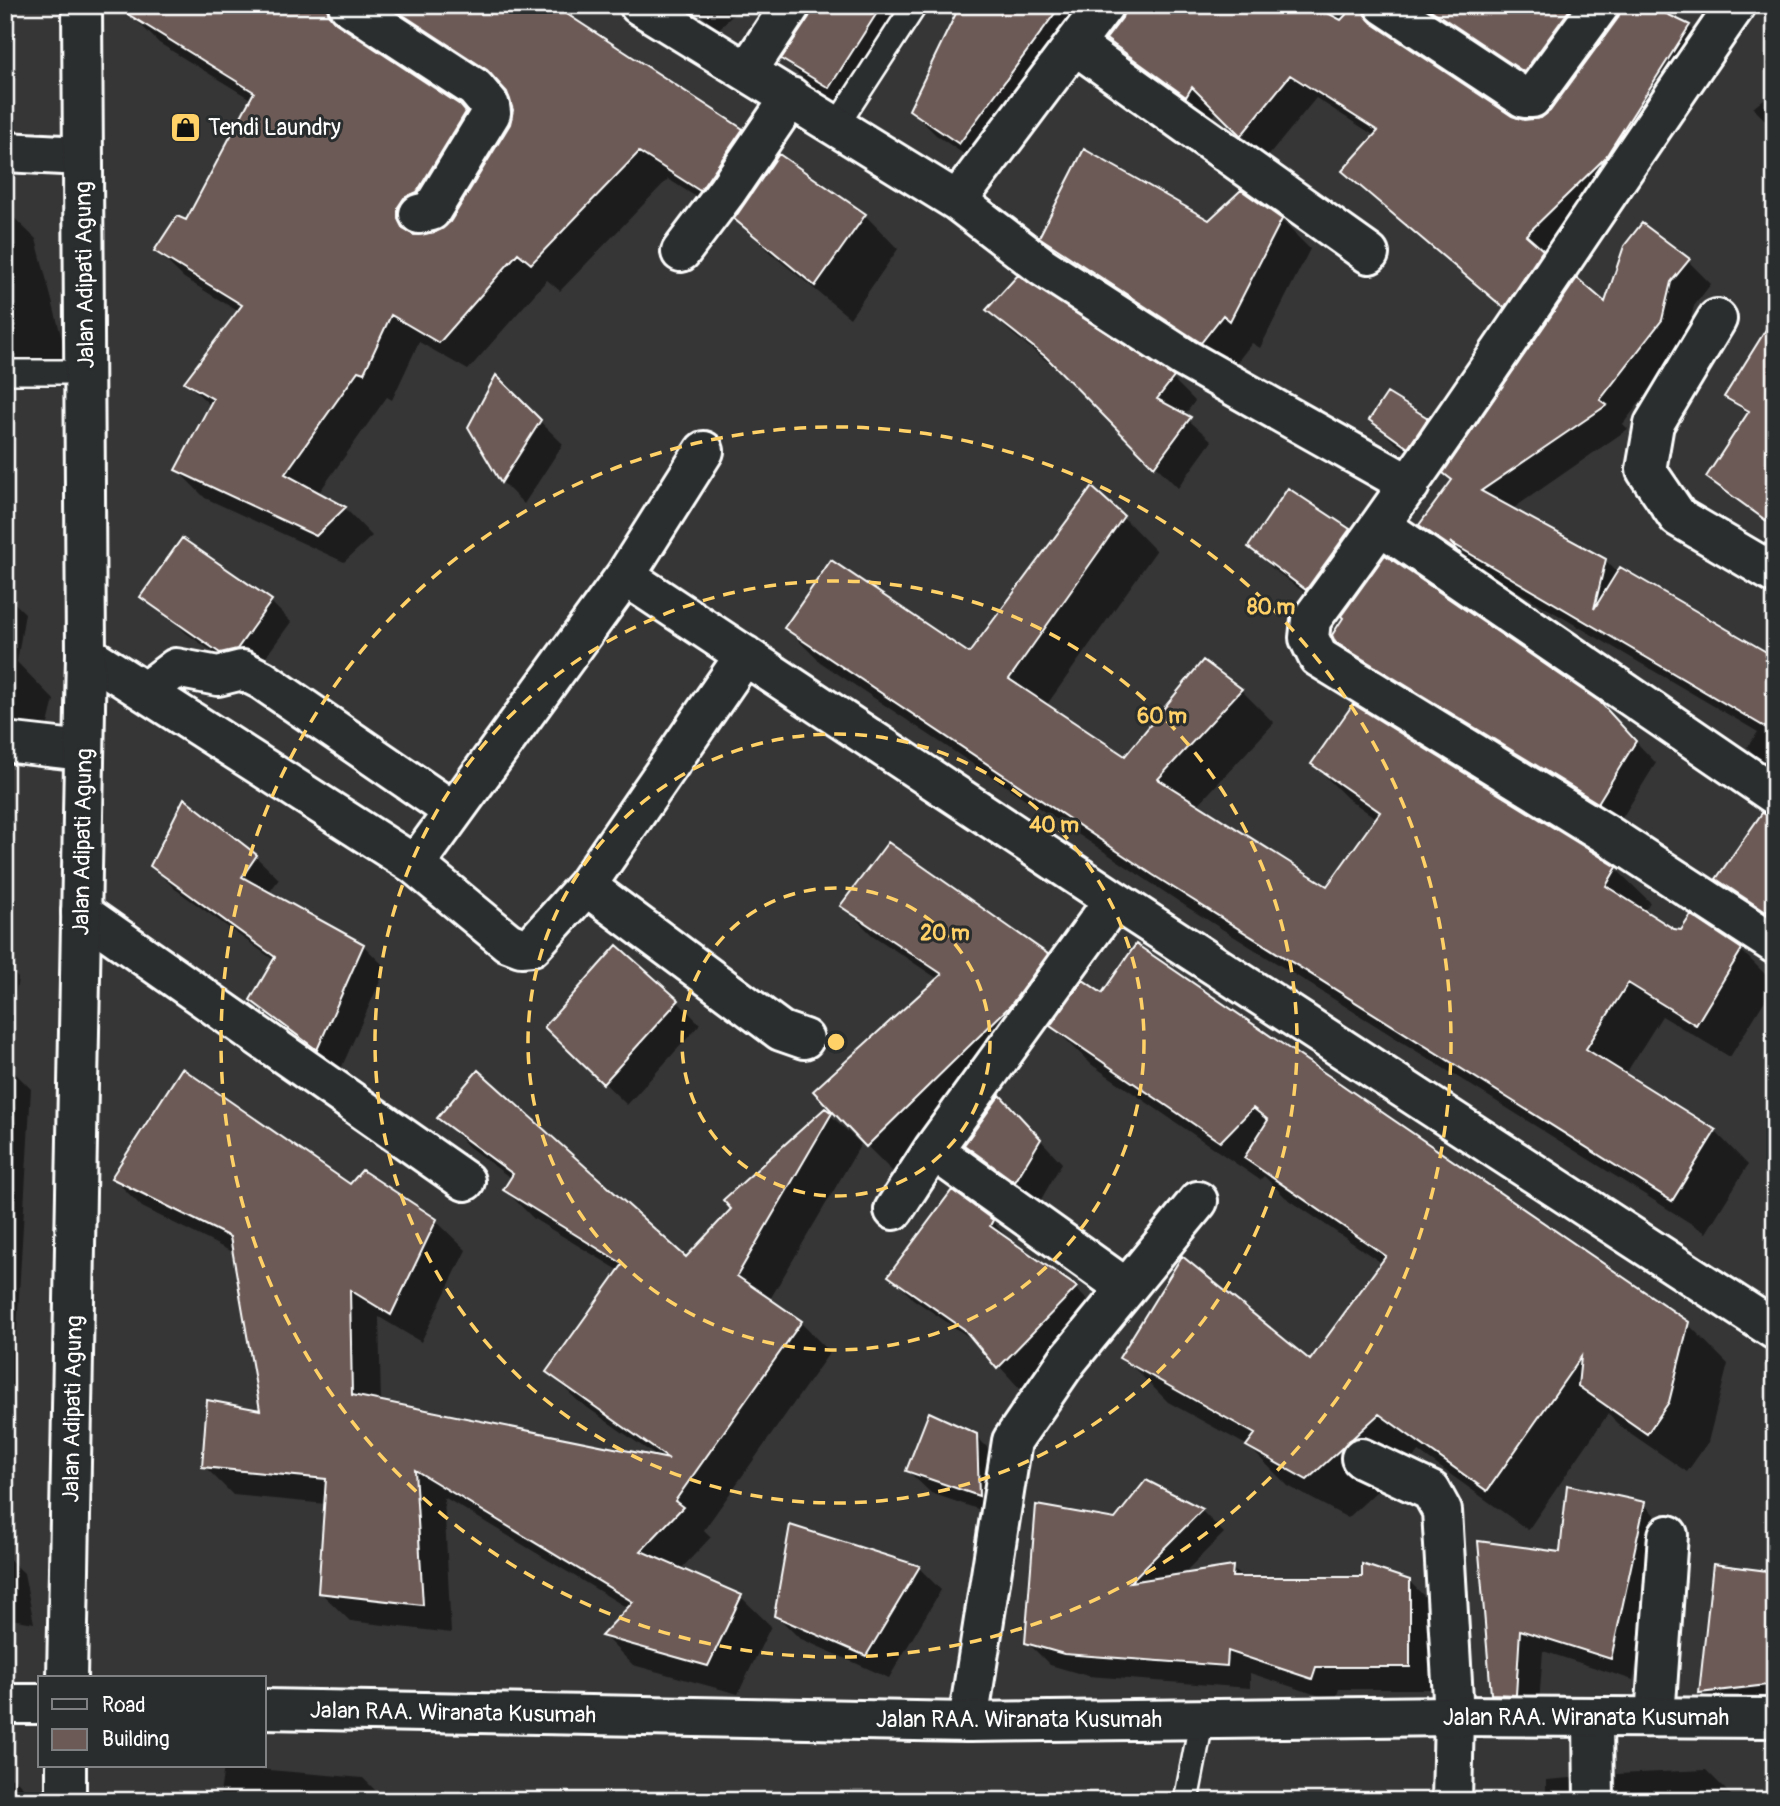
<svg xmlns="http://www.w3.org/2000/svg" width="1780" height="1806" viewBox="0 0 1780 1806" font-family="Pangolin,sans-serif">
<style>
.shadow{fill:#0007}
.building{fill:#6c5a56;stroke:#fff;stroke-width:2}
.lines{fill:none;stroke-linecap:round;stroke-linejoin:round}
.service-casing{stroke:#fff;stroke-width:28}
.minor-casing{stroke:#fff;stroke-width:44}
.secondary-casing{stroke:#fff;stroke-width:44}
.service{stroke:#2a2d2e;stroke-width:23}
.minor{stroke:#2a2d2e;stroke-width:38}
.secondary{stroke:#2a2d2e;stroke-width:38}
.ring{fill:none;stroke:#ffd166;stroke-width:3.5;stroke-dasharray:12 9}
.labels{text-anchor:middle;stroke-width:6;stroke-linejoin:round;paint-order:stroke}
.poi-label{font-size:23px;fill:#fff;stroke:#2a2d2e;text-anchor:start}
.street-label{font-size:23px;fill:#fff;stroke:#2a2d2e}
.centre{fill:#ffd166;stroke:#2a2d2e;stroke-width:3.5}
.ring-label{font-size:21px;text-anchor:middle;font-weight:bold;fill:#ffd166;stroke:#2a2d2e;stroke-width:6;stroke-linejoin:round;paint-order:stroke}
</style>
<rect width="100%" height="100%" fill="#373636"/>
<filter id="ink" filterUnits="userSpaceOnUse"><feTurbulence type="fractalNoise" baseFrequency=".0143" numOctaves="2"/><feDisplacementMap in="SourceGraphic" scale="14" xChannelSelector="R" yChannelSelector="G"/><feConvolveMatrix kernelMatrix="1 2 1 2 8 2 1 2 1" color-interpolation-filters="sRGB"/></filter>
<g filter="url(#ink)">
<path class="shadow" d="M391 5 741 131 769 158 728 217 668 179 560 291 547 280 468 370 419 342 392 400 387 397 318 494 345 508 372 536 344 562 205 498 177 470 211 406 186 382 239 312 184 278 156 251 187 223 252 100 159 43 131 15 459 106 488 135 426 235 437 234 451 224 511 125 514 110 504 87Z
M690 5H743L718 30Z
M814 5H910L852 110 806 82 784 59 811 18Z
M962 5H1619L1622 9 1607 16 1549 95 1390 18 1387 35 1511 118 1524 122 1542 119 1551 112 1643 5 1689 26 1714 50 1529 331 1345 170 1375 136 1316 98 1266 159 1218 110 1211 120 1133 63 1108 39 1127 8 1120 9 984 168 936 135 911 110Z
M1775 55V72L1767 64Z
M1775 90V130L1753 108Z
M779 156 865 215 898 249 850 318 769 252 736 218Z
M5 209 36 239 71 374 5 364Z
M1281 220 1310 249 1260 348 1252 343 1231 370 1071 265 1042 236 1209 222Z
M1688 261 1711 284 1694 306 1685 343 1623 424 1628 429 1511 510 1605 560 1618 573 1775 659V774L1747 747 1758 732 1444 548 1421 525 1606 305Z
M988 310 1173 379 1195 401 1184 416 1212 441 1178 488 1069 379 1010 332Z
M1774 319 1775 528 1709 476 1749 415 1727 397Z
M496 378 563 444 524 504 502 482 470 427Z
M1371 420H1427L1449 442 1431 469 1394 442Z
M5 431 15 441 5 483Z
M1288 490 1349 530 1372 553 1329 611 1273 569 1250 546Z
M1123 517 1156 551 1046 706 1125 759 1241 690 1274 723 1197 806 1328 888 1377 819 1347 798 1313 764 1353 706 1616 869 1650 902 1644 912 1673 930 1741 950 1775 984 1730 1057 1662 1016 1625 1075 1715 1131 1748 1165 1706 1233 1187 907 820 662 786 628 970 655Z
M179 538 271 602 291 622 257 669 241 672 186 633 165 613Z
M5 594 25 613 17 662 54 700 41 752 5 745Z
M1336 641 1620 725 1656 763 1619 823 1358 663Z
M185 801 256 857 279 879 269 893 363 945 386 968 340 1071 275 1022 253 1000 275 961 175 889 152 866Z
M1775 818V924L1741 902 1718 879Z
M842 905 1046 956 1076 985 896 1175 867 1146 938 979 872 935Z
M5 965 18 978 6 1064 31 1089 5 1534Z
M1102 995 1688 1324 1728 1364 1708 1442 1687 1472 1620 1426 1608 1414 1528 1530 1419 1452 1348 1518 1288 1486 1248 1446 1168 1402 1128 1362H1310L1383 1264 1285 1197 1264 1176 1260 1180 1092 1065 1052 1026Z
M677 1001 700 1024 627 1105 547 1027Z
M825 1110 861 1144 769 1301 801 1323 830 1352 704 1530 711 1537 680 1570 741 1597 771 1626 738 1694 633 1665 604 1636 629 1609 444 1497 451 1633 350 1621 320 1592 326 1504 233 1495 204 1466 262 1412 234 1253 142 1207 113 1178 350 1186 362 1172 436 1221 466 1250 421 1342 379 1317 381 1403 659 1458 578 1401 548 1372 620 1271 534 1219 505 1190 512 1179 469 1147 440 1118 686 1260Z
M1022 1120 1062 1163 1039 1203 989 1167 966 1145Z
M992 1221 1014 1245 1076 1289 1098 1311 1021 1390 979 1344 913 1299 891 1276Z
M976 1436 999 1459 1001 1517 931 1493 908 1471Z
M1146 1482 1202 1511 1224 1533 1181 1576 1232 1568 1243 1579 1409 1581 1432 1604V1689H1339L1335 1701 1250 1673V1688L1088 1676 1050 1665 1027 1642Z
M1644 1504 1666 1527 1633 1680 1543 1651 1538 1717 1515 1716 1493 1694 1480 1543 1562 1554Z
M791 1528 919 1568 941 1590 889 1678 799 1638 776 1615Z
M5 1555 24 1573 34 1623 5 1618Z
M1775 1573V1709L1723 1715 1701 1692Z
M224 1766 363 1778 386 1801H219Z
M1706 1770 1737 1801H1616L1617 1774Z
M5 1777 14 1778 37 1801H5Z
M1571 1778 1594 1801H1546V1780Z"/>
<path class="building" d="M113 5H326L329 15 336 23 460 105 466 112 417 192 404 198 398 207V219L403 229 414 235 436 232 450 222 510 124 513 110 507 92 487 70 388 5H553L743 129 700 191 639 152 531 264 518 253 439 343 391 315 364 373 358 371 285 474 346 507 316 536 175 470 213 399 184 382 242 305 154 251 177 216 186 220 254 92Z
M813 5H882L829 88 781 59 809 17Z
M960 5H1061L959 144 909 110Z
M1125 5H1312L1341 20 1355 5H1362L1365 15 1372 23 1512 116 1524 120 1541 118 1550 111 1618 18 1622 5H1648L1690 25 1605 158 1526 235 1543 250 1504 308 1342 171 1378 131 1290 75 1241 136 1192 87 1186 97 1106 39 1122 18Z
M1435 5H1573L1524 72 1425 6Z
M1084 149 1209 220 1241 190 1282 219 1230 321 1223 315 1201 343 1039 237Z
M779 154 866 214 815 286 734 219Z
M1642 223 1690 259 1671 282 1662 320 1600 400 1607 405 1481 491 1606 559 1594 609 1620 567 1775 657V733L1450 542 1461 554 1419 525 1452 480 1443 473 1577 278 1605 302 1624 246Z
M1018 275 1174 377 1157 399 1191 417 1154 467 1046 357 986 310Z
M1775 315V527L1706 477 1749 411 1724 397Z
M496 375 541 420 501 483 468 427Z
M1387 393 1428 418 1408 448 1369 420Z
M1092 487 1124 516 1009 679 1125 756 1203 660 1242 689 1158 779 1327 886 1380 812 1311 764 1353 704 1617 867 1606 886 1674 929 1681 930 1691 915 1742 949 1696 1025 1628 983 1586 1049 1716 1130 1672 1201 1153 875 784 628 831 560 969 653Z
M1288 488 1350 529 1306 590 1248 547Z
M182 538 272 600 237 649 220 653 140 597Z
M1385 555 1600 702 1636 741 1598 803 1335 642 1332 635 1343 618 1341 616Z
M184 798 257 855 242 877 364 944 317 1050 250 1000 275 957 150 866Z
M1762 813 1775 817V899L1766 912 1716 879Z
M888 842 1048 954 1010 1006 866 1147 813 1091 942 974 840 906Z
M1136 944 1689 1322 1669 1402 1647 1434 1578 1386 1581 1357 1487 1491 1379 1414 1307 1480 1246 1446 1255 1434 1119 1358 1182 1256 1310 1360 1386 1256 1244 1158 1268 1120 1253 1108 1220 1142 1050 1026 1083 980 1102 993Z
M617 945 679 1000 603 1084 544 1027Z
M182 1068 350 1184 362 1170 437 1219 391 1315 350 1290 352 1395 669 1459 546 1372 623 1264 503 1190 513 1174 437 1118 478 1070 686 1257 731 1209 723 1200 825 1108 832 1113 737 1276 802 1321 675 1501 683 1507 641 1551 742 1595 708 1666 601 1636 633 1602 415 1470 423 1605 318 1593 326 1479 202 1467 207 1400 260 1410 230 1237 111 1178Z
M1000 1095 1041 1139 1015 1182 964 1145Z
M952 1190 993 1220 990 1226 1077 1287 997 1369 964 1329 888 1276Z
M929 1412 977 1434 979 1496 906 1471Z
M1146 1480 1203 1509 1130 1582 1233 1566 1232 1577H1362V1564L1410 1580V1667H1316L1312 1679 1228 1651 1227 1666 1064 1654 1025 1643 1036 1505 1115 1519Z
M1567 1485 1645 1502 1611 1659 1520 1630 1516 1695 1491 1694 1478 1541 1560 1552Z
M790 1525 920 1566 866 1656 774 1616Z
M1713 1564 1775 1572V1684L1699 1693Z"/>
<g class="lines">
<defs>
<path id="service" d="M837 125 915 5
M5 372H86
M1186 1801 1202 1718"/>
<path id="minor" d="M348 5 475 88 490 106 491 113 431 211 419 214
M639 5 957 201 1043 267 1184 358 1410 485
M1384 5 1524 98H1532L1600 5
M1736 5C1594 210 1459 420 1311 620L1309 638 1318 657 1606 834 1775 944
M1075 45 1369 254
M748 70 791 5
M5 152 82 156
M957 201 1104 5
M681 252 727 191 791 97
M1717 319 1654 424 1646 470 1678 517 1775 574
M1380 525 1775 795
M625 576 1114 900 1775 1330
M86 654 415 865 625 576 704 451
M147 690 176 668 218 676 242 670 262 680 453 811
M5 742 84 751
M415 865 508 942 521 947 532 946 586 886 745 655
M586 886 781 1031 804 1039
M81 912 465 1181
M933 1150 1126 1288
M894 1210 933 1150 1114 900
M1361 1458 1431 1491 1442 1511 1454 1716 1452 1801
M1655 1717 1668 1535
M1593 1718 1594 1801
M968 1722 1012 1441 1067 1361 1198 1201"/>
<path id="secondary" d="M67 1678 86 654 82 5
M5 1704H40
M264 1709 968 1722 1454 1716 1775 1718
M66 1801V1766"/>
</defs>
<use href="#service" class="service-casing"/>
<use href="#minor" class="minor-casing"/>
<use href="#secondary" class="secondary-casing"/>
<use href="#service" class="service"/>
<use href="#minor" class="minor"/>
<use href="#secondary" class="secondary"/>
</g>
</g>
<g class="ring">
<circle cx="836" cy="1042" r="154"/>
<circle cx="836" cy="1042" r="308"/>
<circle cx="836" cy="1042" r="461"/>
<circle cx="836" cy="1042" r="615"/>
</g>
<defs>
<symbol id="shop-square" viewBox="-11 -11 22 22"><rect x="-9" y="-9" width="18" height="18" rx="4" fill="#ffd166" stroke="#2a2d2e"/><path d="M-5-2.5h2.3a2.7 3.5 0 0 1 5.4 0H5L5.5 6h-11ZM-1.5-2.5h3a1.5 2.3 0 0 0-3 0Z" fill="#111"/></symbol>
</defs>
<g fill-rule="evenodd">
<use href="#shop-square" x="168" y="110" width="35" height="35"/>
</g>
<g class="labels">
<g class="poi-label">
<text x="208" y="135">Tendi Laundry</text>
</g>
<g class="street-label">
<text transform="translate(84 275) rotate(-91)" y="8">Jalan Adipati Agung</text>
<text transform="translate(82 842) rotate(-89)" y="8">Jalan Adipati Agung</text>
<text transform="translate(72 1409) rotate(-89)" y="8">Jalan Adipati Agung</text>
<text transform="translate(453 1712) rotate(1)" y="8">Jalan RAA. Wiranata Kusumah</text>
<text x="1586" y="1725">Jalan RAA. Wiranata Kusumah</text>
<text x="1019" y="1727">Jalan RAA. Wiranata Kusumah</text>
</g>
</g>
<circle cx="836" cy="1042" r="10" class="centre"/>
<g class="ring-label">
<text x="1271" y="614">80 m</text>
<text x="1162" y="723">60 m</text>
<text x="1054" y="832">40 m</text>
<text x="945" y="940">20 m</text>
</g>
<rect width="1780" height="1806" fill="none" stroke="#2a2d2e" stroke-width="28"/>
<rect x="14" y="14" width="1752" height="1778" fill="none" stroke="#fff" stroke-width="2.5" filter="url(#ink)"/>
<rect x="38" y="1676" width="228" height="91" fill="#2a2d2e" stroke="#7f8182" stroke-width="2"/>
<rect x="52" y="1699" width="35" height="10" fill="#2a2d2e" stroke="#7f8182" stroke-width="2"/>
<text x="102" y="1712" font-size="21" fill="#ffffff">Road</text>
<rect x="52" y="1729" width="35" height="21" fill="#6c5a56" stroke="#7f8182" stroke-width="2"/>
<text x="102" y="1746" font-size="21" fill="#ffffff">Building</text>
</svg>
